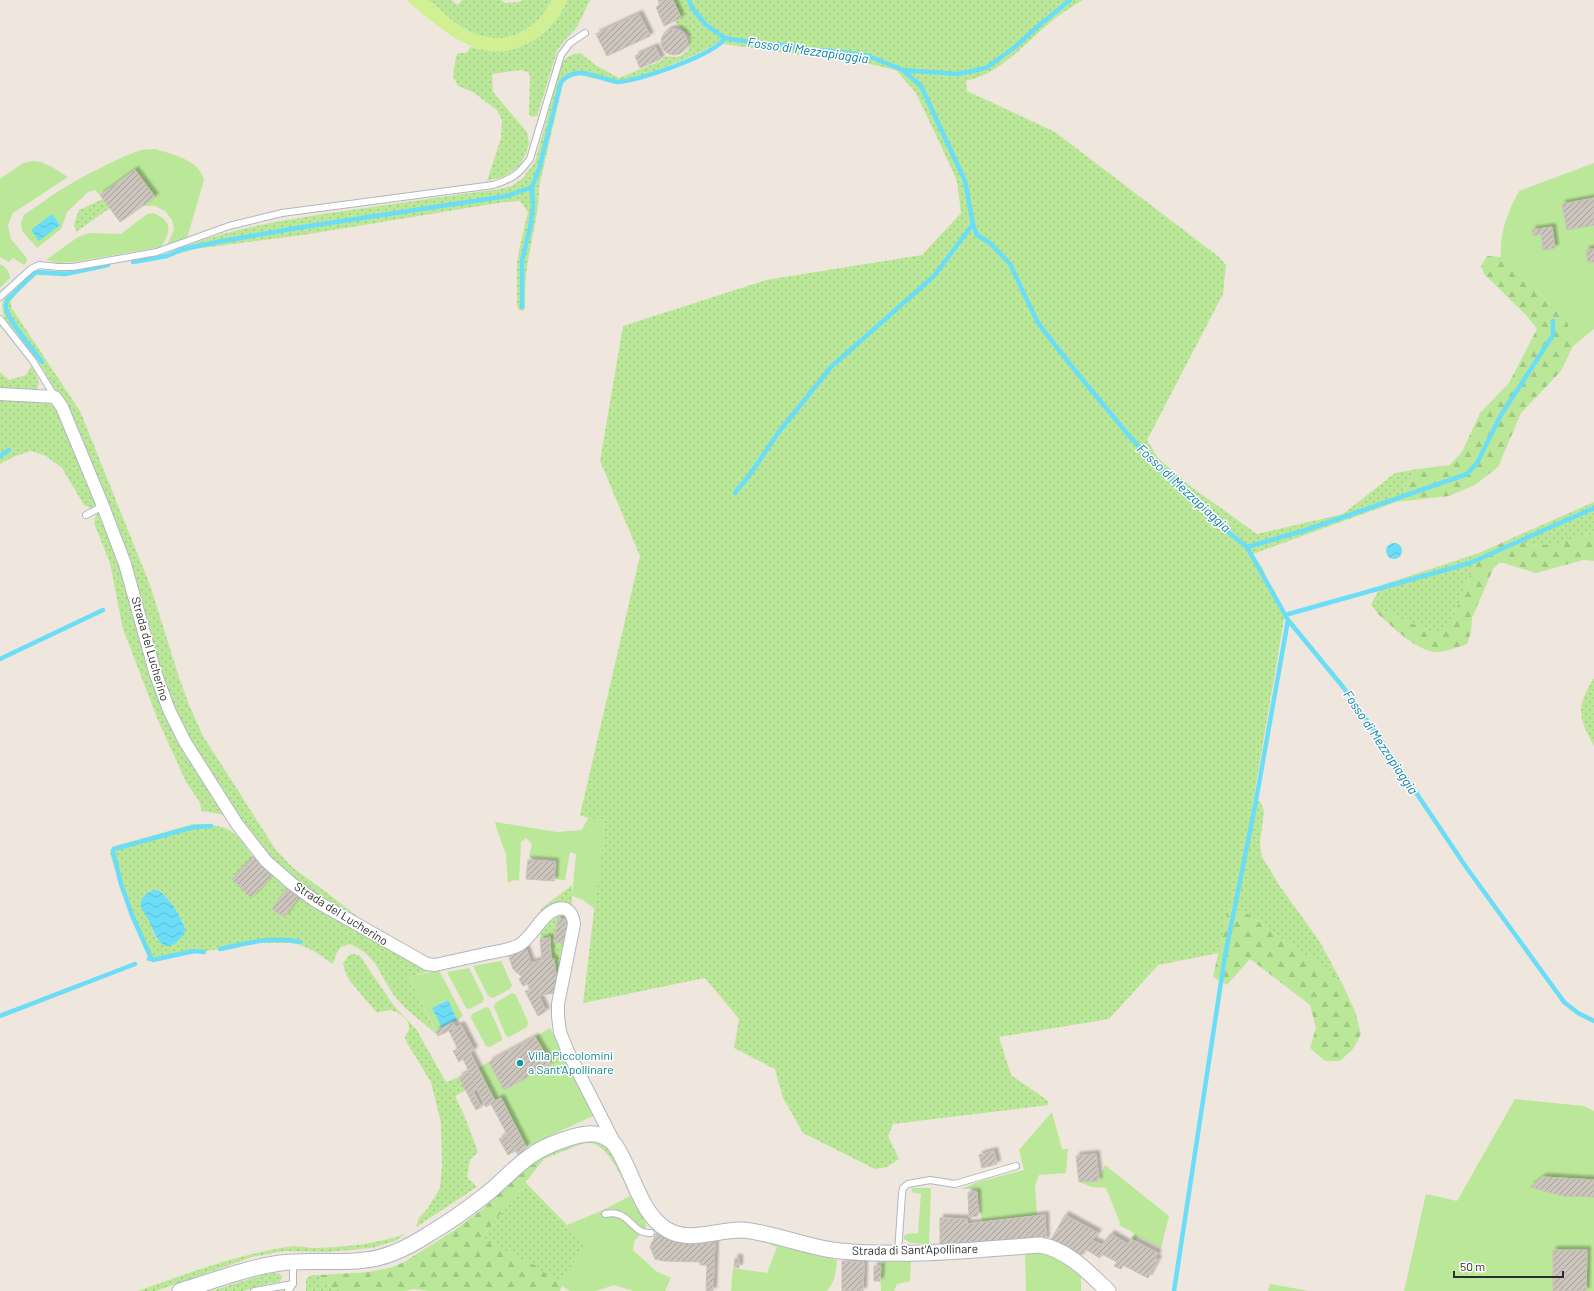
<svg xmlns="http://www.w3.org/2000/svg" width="1594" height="1291" viewBox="0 0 1594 1291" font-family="Barlow,sans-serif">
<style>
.grass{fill:url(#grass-dots);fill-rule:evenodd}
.forest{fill:url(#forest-firs)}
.garden{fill:#bae898}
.pitch{fill:#d0f093}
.water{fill:url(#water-waves)}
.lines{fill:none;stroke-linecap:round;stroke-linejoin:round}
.stream{stroke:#6cddf6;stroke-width:4.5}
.building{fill:url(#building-hatch);stroke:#cbc2b7;filter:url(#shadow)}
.service-casing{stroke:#b2b6c1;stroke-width:8}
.minor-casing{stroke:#b2b6c1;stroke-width:14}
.tertiary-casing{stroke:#b2b6c1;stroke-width:17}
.service{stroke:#fff;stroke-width:6}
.minor{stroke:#fff;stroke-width:12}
.tertiary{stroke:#fff;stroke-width:15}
.culture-dot{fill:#0f9aa8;stroke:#fff;stroke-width:1.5}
.labels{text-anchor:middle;stroke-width:3;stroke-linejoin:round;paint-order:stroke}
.street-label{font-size:12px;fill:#2d2d2d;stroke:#fff}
.culture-label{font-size:12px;fill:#0d838f;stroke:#fff;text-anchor:start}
.water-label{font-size:13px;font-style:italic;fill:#057da8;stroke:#fff}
</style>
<defs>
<pattern id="grass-dots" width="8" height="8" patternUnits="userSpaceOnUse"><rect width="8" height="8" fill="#bae898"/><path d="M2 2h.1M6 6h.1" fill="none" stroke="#a0c783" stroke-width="1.8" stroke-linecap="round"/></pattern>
<pattern id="forest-firs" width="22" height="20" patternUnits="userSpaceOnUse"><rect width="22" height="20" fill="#bae898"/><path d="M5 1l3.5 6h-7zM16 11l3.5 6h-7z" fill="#a0c783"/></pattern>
<pattern id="water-waves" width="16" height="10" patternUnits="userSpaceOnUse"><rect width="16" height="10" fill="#6cddf6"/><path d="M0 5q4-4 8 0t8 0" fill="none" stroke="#5ebed3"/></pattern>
<pattern id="building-hatch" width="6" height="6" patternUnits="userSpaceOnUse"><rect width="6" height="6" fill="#cbc5bd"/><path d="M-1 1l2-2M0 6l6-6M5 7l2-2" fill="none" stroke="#a5a09a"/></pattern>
<filter id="shadow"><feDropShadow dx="3.5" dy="-3.5" stdDeviation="1" flood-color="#0004"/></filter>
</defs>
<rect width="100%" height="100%" fill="#efe6de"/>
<path class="grass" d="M427 0H451L458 5 462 0H501L505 3 520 2 522 0H552C534 34 502 49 467 30 452 23 440 10 427 0Z
M567 0H590L577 27 564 41 557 51 537 116 532 117 529 114 530 77 529 73 522 70 492 74 493 92 527 132 529 144 525 156 519 166 506 176 487 181 501 138 502 120 497 110 473 92 458 86 453 76 456 57 458 53H466L471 47C511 59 552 39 567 0Z
M670 0H1083C1072 7 1061 13 1052 21 1024 43 1003 73 966 81L967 91 1055 132 1219 257 1226 265 1223 294 1147 440 1158 458 1190 486 1257 534 1343 514 1395 473 1418 469 1396 502 1253 554 1263 569 1269 585 1285 614 1253 802 1260 801 1264 811 1260 843 1262 857 1281 888 1320 942 1343 985 1330 971 1286 942 1245 912 1228 909 1219 953 1158 965 1109 1019 999 1037 1011 1075 1047 1100 1049 1105 893 1124 888 1136 899 1159 887 1167 875 1169 803 1133 783 1098 775 1069 734 1048 739 1019 705 978 583 1003 605 820 588 818 580 815 640 556 600 461 623 326 766 280 922 255 961 213 957 181 942 148 916 93 896 70 848 59 800 55 717 43 699 53 658 70 617 84 580 75 569 76 563 83 539 187C539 214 531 240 527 267 525 281 525 294 525 308L523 311 519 310 517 306V265L519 250 528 212 520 201 504 202 303 235 195 249 178 254 175 251C223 229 285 220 337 212 386 205 435 198 484 191L495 190 512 186 523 178 535 162 562 62C568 56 573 54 580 53L597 66 619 78 663 60 662 58C673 53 676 63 689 49L690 37 674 21 681 18 673 0 670 1Z
M103 199 110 208 76 232 74 224 79 210Z
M88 268 69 276 37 275 21 288 11 301V307L80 411 150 585 177 671 189 705 203 736 276 850 293 868 326 892 368 925 319 897 291 878 269 859 239 823 177 723 59 396 40 364 6 320C2 312 1 307 4 299L34 271H67Z
M31 366C36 375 42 381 36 391L0 390V372L9 380 26 375Z
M0 398 44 400 52 405 59 413 95 503 94 507 91 508 84 505 62 468 46 456 31 451 13 457 0 464Z
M1594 502V535C1581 533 1573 542 1561 544 1544 548 1525 543 1508 540Z
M96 514H99L103 517 125 575 151 679 166 718 182 749 226 815 202 811 199 801 186 782 158 720 123 629 110 563 94 523Z
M1479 553 1449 628 1437 634 1379 609 1378 614 1371 604 1382 585Z
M1593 679H1594V746C1578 716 1576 709 1593 679Z
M193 824C229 825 233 828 253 857L232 879 251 898 273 875 288 887 272 909 284 917 300 895 333 917 430 971 409 977 438 1036C425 1023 408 1013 397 999 378 976 381 958 350 944L341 947 336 954 333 964 314 951 298 944 289 943H258L151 960 148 956 130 915 110 854 112 847ZM164 894 184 923 175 943C156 949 154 933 148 919Z
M572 885V905C559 896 550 907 539 915L541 909Z
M560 916 566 917 568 920 558 919 554 942 567 944 558 992 554 959 551 958 549 937 540 940C540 929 549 919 560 916Z
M351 954H354L360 956 394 1006 416 1029 446 1082 459 1077 466 1090 455 1096 464 1115 478 1152 470 1160 467 1177 477 1187 416 1227 419 1218 428 1208 440 1188 442 1166 441 1123 431 1082 407 1043 405 1037C406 1034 409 1031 409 1029 411 1020 397 1011 390 1010 386 1010 381 1012 377 1013L349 980 346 974 343 964 348 956Z
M589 1140 597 1142 607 1149 620 1167 647 1226 641 1220C633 1203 611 1140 588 1143 578 1144 555 1155 544 1159L543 1156Z
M525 1182 567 1225 586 1248 557 1283 481 1238Z
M405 1234 395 1241 372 1248 328 1252 284 1251 252 1257 156 1291H138C186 1274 235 1255 286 1247 295 1245 306 1248 316 1248 347 1247 376 1244 405 1234Z
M279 1273 282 1277 280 1282 270 1283 243 1291H211L266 1274Z
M313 1275H320V1281L332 1288 342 1291H306V1279L309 1276Z"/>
<path class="forest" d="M1487 256 1501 257 1567 320 1573 346 1561 371 1521 413 1498 467 1475 485 1449 496 1396 502 1418 469 1450 465 1462 452 1480 413 1509 383 1537 329 1525 314 1484 274 1481 266Z
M1587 534 1594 535V561L1583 560 1536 573 1500 562 1493 569 1472 618 1471 632 1467 644C1458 647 1448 651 1439 652 1419 654 1392 626 1378 614L1379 609 1437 634 1449 627 1479 553 1508 540 1537 545 1561 544Z
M1228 909 1245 912 1286 942 1330 971 1343 985 1355 1011 1361 1034 1353 1049 1340 1061H1325L1310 1048 1316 1028 1310 1005 1250 959 1227 985 1213 977Z
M543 1156 544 1159 481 1238 536 1266 562 1286 560 1291H428L415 1289 404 1291H342L332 1288 320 1281V1275L369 1272 393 1267 404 1262 455 1230 485 1207 529 1163Z"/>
<path class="garden" d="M155 149C172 154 200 160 204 180L187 238 167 245 174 230 172 220 165 211 155 206H143L155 197 135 170 100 195 95 190 88 192 67 212 61 229 37 248 22 231 21 223 24 215 57 192 86 175 125 156 141 150Z
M33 161 41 162 52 167 68 177 13 213 8 225 11 239 26 257 27 261 24 265 13 258 9 262 0 257V179L23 163Z
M1594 163V329L1573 346 1567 320 1501 257C1499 234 1508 211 1519 191Z
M153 213C173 220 171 232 161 247L74 262 59 263 46 260 78 237 89 233 121 234 147 214Z
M0 264C6 267 9 271 10 278L0 288Z
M588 818 605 820 595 909 583 900 572 896 576 854 570 852 565 880 556 879 557 860 529 857 532 844 526 838 521 842 519 881 513 880 508 883 506 854 497 830 495 822 557 832 582 830Z
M501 961 512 985 510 989 493 998 488 996 473 966Z
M469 968 484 998 483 1002 469 1009 466 1008 447 972Z
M439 970 463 1016 457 1020 447 1000 432 1008 442 1028 436 1031 409 977Z
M512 993 516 995 528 1022 527 1027 509 1037 506 1036 494 1007 495 1003Z
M486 1007 489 1008 502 1037V1040L490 1047 486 1046 471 1018 472 1014Z
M550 1028 595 1115 526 1147 501 1099 495 1101 478 1068 489 1062 505 1090 550 1064 535 1037Z
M1515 1099 1584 1106 1594 1111V1291H1404L1426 1194 1457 1201Z
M1052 1112 1062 1149H1068L1066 1173 1039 1175 1035 1186 1037 1215 982 1221 977 1189H961L978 1182 1024 1170 1019 1150Z
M1105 1165 1169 1216 1161 1248 1138 1236 1135 1241 1131 1239 1134 1233 1119 1225 1120 1223 1106 1188 1092 1187 1079 1182 1099 1181Z
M913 1188H931L929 1244 911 1243 904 1239V1236L907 1234 918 1233 921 1194 912 1192 911 1190Z
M630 1196 641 1220 647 1226 634 1242 633 1250 656 1271 671 1278 665 1291H633L614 1285 596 1291H570L557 1283 586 1248 567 1225 601 1211Z
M748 1236 789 1245 818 1256 837 1260C836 1273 835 1281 827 1291H731L733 1268 767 1273 777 1247C763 1241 750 1238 735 1239V1237Z
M1025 1252C1053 1251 1061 1259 1081 1276V1291H1026Z
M911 1257 910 1281 897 1284 894 1291H881C881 1281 878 1266 886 1258Z
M1270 1284 1309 1291H1268Z"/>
<path class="pitch" d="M406 0C412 0 422 0 428 0 437 4 450 20 459 26 496 49 532 38 552 0H567C561 17 549 29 535 39 485 73 443 30 406 0Z"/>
<path class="water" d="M52 214 60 225 39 241 31 230Z
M1386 551a8 8 0 1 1 16 0a8 8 0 1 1-16 0Z
M153 890C155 890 158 890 159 891 167 894 186 923 185 931 185 935 180 938 178 941 161 957 153 930 148 919 145 914 140 909 141 903 141 896 148 893 153 890Z
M448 1000 457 1020 442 1028 432 1008Z"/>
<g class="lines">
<path class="stream" d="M689 0 692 8 706 25 725 38 762 44 789 45 808 51 822 50 866 55 903 70 921 86 965 181 973 224 977 235 990 243 1010 264 1038 323 1073 368 1131 438 1166 475 1223 528 1247 547 1288 620 1343 687 1378 736 1466 867 1564 1002 1578 1013 1594 1021
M903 70 958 74 986 68 1015 47 1037 27 1070 0
M133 262 167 256 183 249 223 241 303 227 507 196 532 187 539 169 561 82C575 67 588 74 606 79 610 80 614 82 618 82 639 81 714 55 725 38
M522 307V261L530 228 533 208 532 187
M42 362C34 351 7 319 6 308 5 304 6 302 8 299L36 272 65 274 108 265
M0 456 9 450
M735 493 751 473 778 433 831 367 934 276 973 224
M1247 547 1306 530 1467 474 1477 463 1501 415 1553 335V321
M1285 615 1470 563 1594 508
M0 659 103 610
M220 949C247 943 273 936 300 942
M151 958 153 960 194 951 204 952
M149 959 151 958 132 915 121 884 113 851 114 849 194 827 211 826
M0 1016 135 964
M1174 1291 1225 956 1255 806 1288 620"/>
</g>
<path class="building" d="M658 0H670V1L673 0 681 18 664 26 656 7 660 5Z
M639 14 650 36 607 56 596 34Z
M661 42a13 13 0 1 1 26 0a13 13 0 1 1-26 0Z
M655 47 661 59 640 68 635 56Z
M135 170 155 197 120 222 100 195Z
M1594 198V225L1567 230 1562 204Z
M1552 227 1555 248 1543 250 1541 234 1533 236 1532 230Z
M1594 249V262L1588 263 1586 250Z
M253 857 273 875 251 898 232 879Z
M528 860 555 862 554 881 526 879Z
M288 887 300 895 284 917 272 909Z
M558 918 570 920 567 944 554 942Z
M550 937 551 958 554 959 558 992 539 996 546 1011 538 1016 525 991 530 990 528 984 523 986 519 979 522 977 513 969 508 954 526 949 531 963 542 960 540 940Z
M453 1022 456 1027 438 1036 436 1031Z
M461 1025 474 1050 470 1053 495 1101 501 1098 526 1147 518 1155 491 1104 486 1107 463 1059 459 1062 453 1051 458 1049 449 1031Z
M535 1037 551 1064 504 1090 489 1062Z
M469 1072 477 1089 467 1093 459 1077Z
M473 1091 481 1107 476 1110 467 1093Z
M506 1135 515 1151 508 1155 499 1139Z
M994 1151 997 1164 982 1168 979 1155Z
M1096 1154 1099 1181 1079 1182 1076 1156Z
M1543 1177 1594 1180V1197L1563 1196 1530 1187Z
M968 1192H977L978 1216 969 1217Z
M1045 1215 1046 1240 940 1246V1218L967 1219V1224Z
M1065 1215 1098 1233 1092 1240 1102 1245 1111 1234 1128 1244 1131 1239 1158 1253 1155 1258 1158 1259 1148 1278 1123 1265 1121 1269 1114 1266 1117 1262 1102 1254 1100 1258 1085 1249 1079 1258 1050 1242Z
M657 1232 674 1241H715L713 1291H706L707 1265H700V1262L664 1261 655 1259 650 1247Z
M1553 1250H1587L1586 1291H1553Z
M735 1258H739V1268L734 1267Z
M842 1261 864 1262 863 1291H842Z
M874 1266H881L880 1281H874Z"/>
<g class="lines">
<defs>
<path id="service" d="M0 297 31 269 39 265 58 267H73L157 252 229 226 282 213 493 185C512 179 518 175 530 159L561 55 570 43 585 33
M0 319 33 361 55 397
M86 515 103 506
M605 1214C630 1208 631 1235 651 1233
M898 1252 902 1194 903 1188 908 1184 930 1180 955 1184 1016 1166
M254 1291 293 1284V1262
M288 1291 293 1284"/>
<path id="minor" d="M0 394 55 397 62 407 103 506 125 564 155 672 169 710 185 742 237 824 266 861 291 883 314 900 427 964 435 965C453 961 471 957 489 953 499 951 510 950 519 945 533 937 541 914 557 909 568 906 573 914 574 924L558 1004V1016L560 1032 568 1052 615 1144"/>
<path id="tertiary" d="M180 1291C213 1281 246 1268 280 1263 308 1259 336 1264 365 1260 388 1258 409 1247 429 1234 448 1223 466 1210 484 1196 500 1184 515 1166 532 1155 544 1146 579 1132 595 1134 603 1135 610 1139 615 1145 633 1171 639 1212 666 1229 689 1244 717 1229 743 1230 776 1233 807 1248 840 1251 907 1257 974 1250 1040 1245 1068 1250 1088 1272 1108 1291"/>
</defs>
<use href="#service" class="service-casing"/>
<use href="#minor" class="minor-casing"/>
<use href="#tertiary" class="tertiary-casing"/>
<use href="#service" class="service"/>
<use href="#minor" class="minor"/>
<use href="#tertiary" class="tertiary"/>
</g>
<circle class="culture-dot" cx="520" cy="1063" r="4"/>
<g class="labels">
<g class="street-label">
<text transform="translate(150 649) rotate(74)" y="4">Strada del Lucherino</text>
<text transform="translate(341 914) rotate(32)" y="4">Strada del Lucherino</text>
<text transform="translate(915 1250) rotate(-1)" y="4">Strada di Sant'Apollinare</text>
</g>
<g class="culture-label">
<text x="528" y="1060">Villa Piccolomini<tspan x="528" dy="14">a Sant'Apollinare</tspan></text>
</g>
<g class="water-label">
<text transform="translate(808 50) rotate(8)" y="5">Fosso di Mezzapiaggia</text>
<text transform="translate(1184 488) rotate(43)" y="5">Fosso di Mezzapiaggia</text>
<text transform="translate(1381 742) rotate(56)" y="5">Fosso di Mezzapiaggia</text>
</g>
</g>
<path d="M1454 1271v6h109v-6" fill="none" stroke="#2d2d2d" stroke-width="2"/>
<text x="1460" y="1271" font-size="12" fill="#2d2d2d" stroke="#ffffff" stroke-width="3" paint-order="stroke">50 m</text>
</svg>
